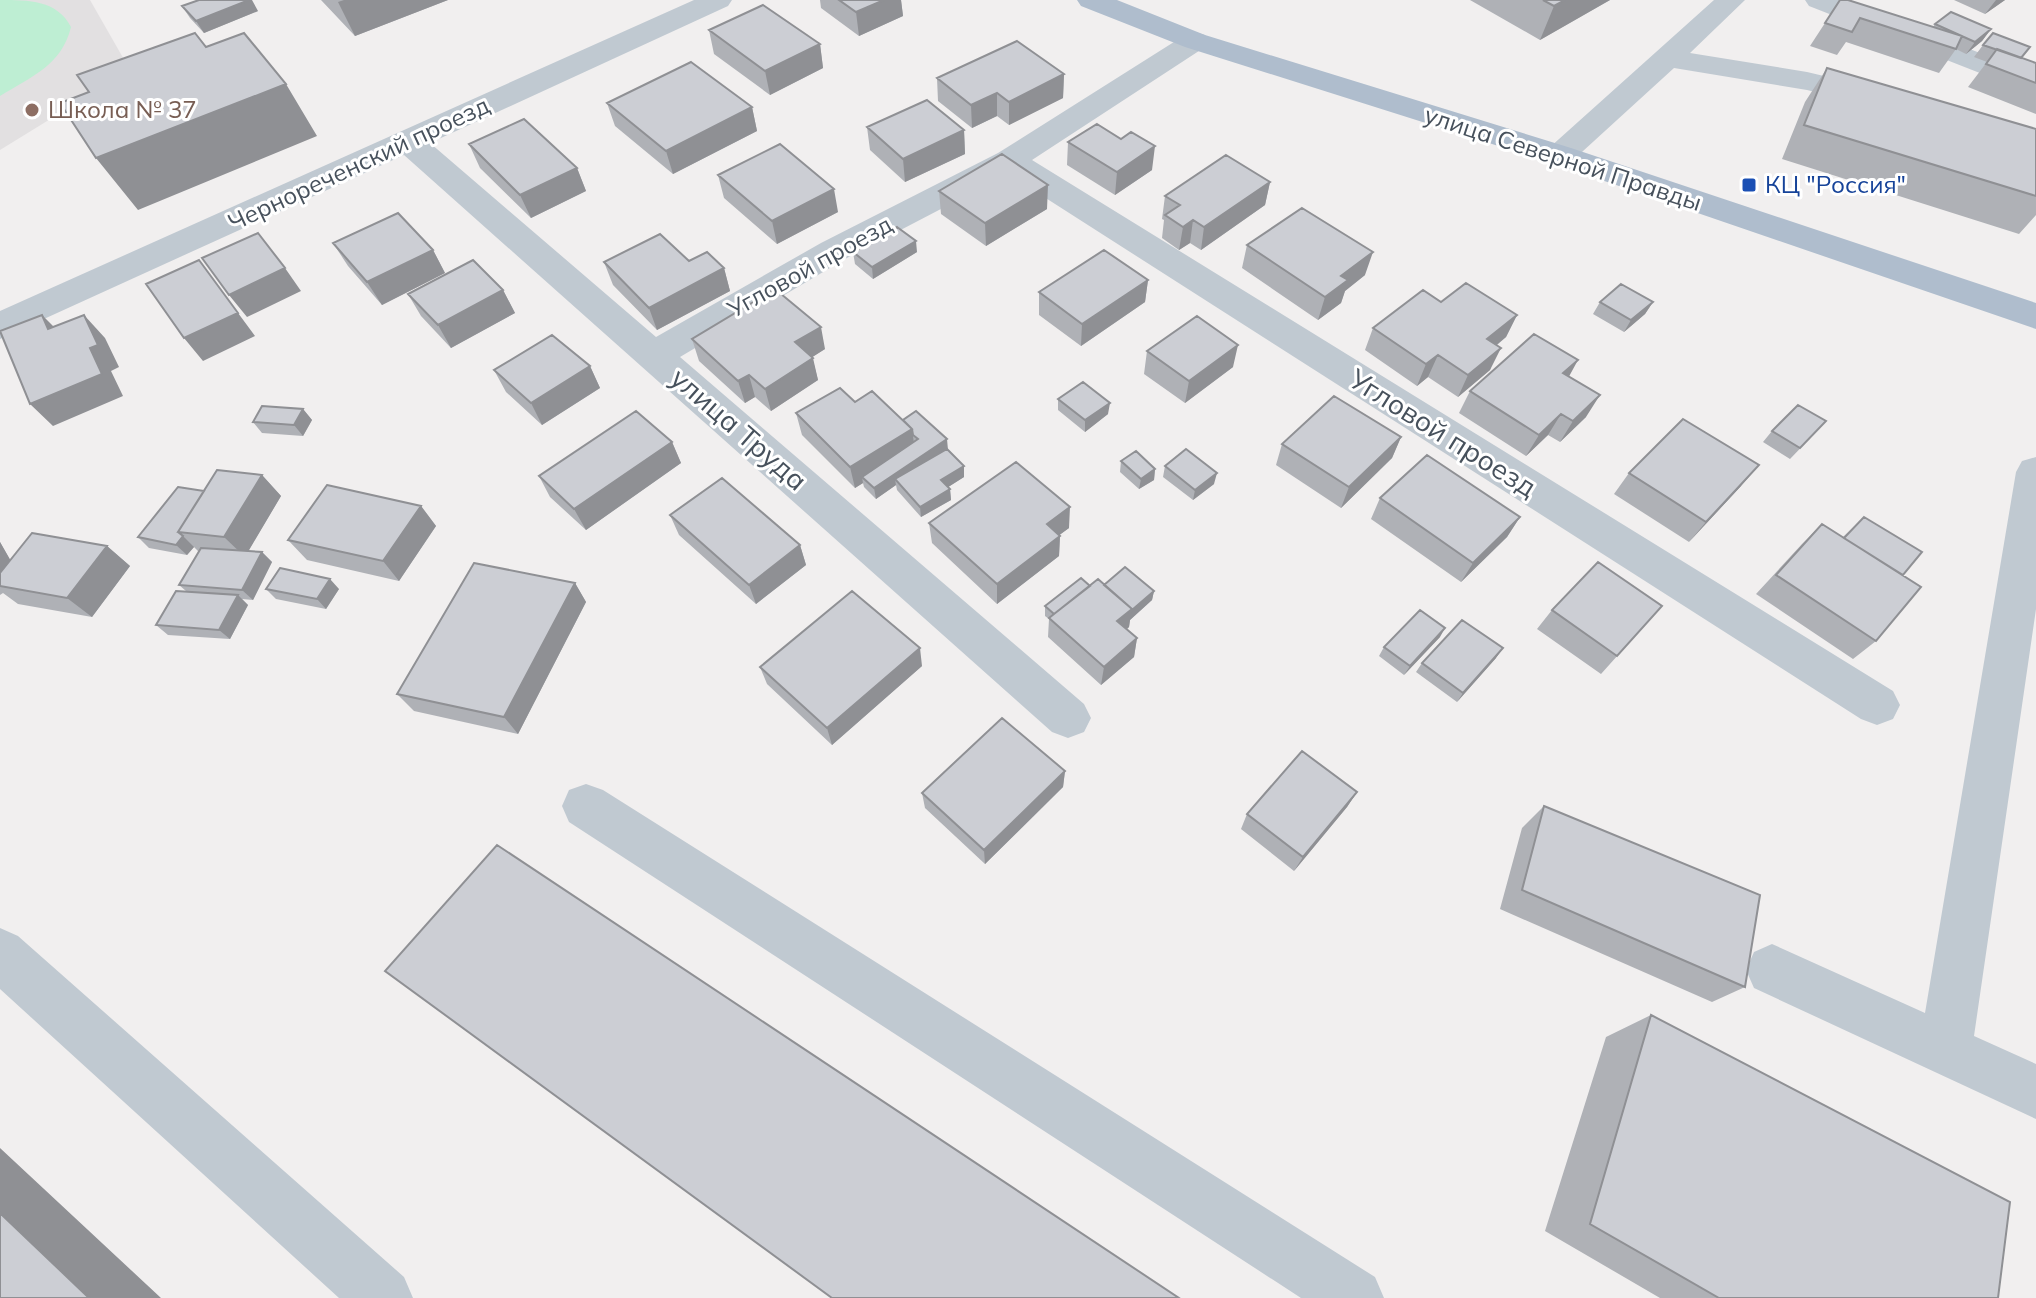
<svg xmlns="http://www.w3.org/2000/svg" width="2036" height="1298" viewBox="0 0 2036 1298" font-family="Mulish,sans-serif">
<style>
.education{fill:#e2e0e1}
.green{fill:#beeed3}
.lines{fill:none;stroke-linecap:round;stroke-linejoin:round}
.minor{fill:#c0c9d1;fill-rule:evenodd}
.major{fill:#afbdcd;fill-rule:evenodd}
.wall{fill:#afb1b6}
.shaded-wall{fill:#8f9094}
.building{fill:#ccced4;stroke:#8f9094;stroke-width:2}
.education-dot{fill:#8d6e63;stroke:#fff;stroke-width:3}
.transit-dot{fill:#1a4fb4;stroke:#fff;stroke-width:3}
.labels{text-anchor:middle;stroke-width:6;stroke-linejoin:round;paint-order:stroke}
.far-education-label{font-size:24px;fill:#785e54;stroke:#fff;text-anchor:start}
.far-street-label{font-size:24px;fill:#47515c;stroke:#fff}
.far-transit-label{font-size:24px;fill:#164399;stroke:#fff;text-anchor:start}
.street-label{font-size:28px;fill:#47515c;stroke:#fff}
</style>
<rect width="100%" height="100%" fill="#f1efef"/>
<path class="education" d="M0 0H90L130 70 0 150Z"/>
<path class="green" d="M0 0C29 0 57 0 71 27 62 65 31 77 0 96Z"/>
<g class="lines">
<path class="minor" d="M694 0H732L728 6 430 143 656 337 821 243 998 153 1185 35 1195 32 1205 35 1210 41 1205 47 1032 160 1893 691 1900 705 1893 719 1877 725 1861 719 1008 174 845 259 680 357 1084 704 1091 718 1084 732 1068 738 1052 732 404 155 0 339V311Z
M1714 0H1745L1690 53 1807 72 1887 91 1891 98 1887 105 1876 107 1807 90 1674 68 1571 162 1560 165 1549 162 1544 155 1549 148Z
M1805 0H1845L2036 75V95L1809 6Z
M2036 457V609L1974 1036 2036 1064V1119L1754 988 1746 970 1754 952 1772 944 1925 1013 2016 472 2022 461Z
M586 784 603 790 1375 1277 1384 1298H1301L569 822 562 806 569 790Z
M0 928 18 936 404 1277 413 1298H339L0 989Z"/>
<path class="major" d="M1077 0H1117L1205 35 1571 148 2036 303V329L1549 162 1185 47 1081 6Z"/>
</g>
<path class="wall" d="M321 0H448L355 36Z
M820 0H901L903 16 859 36 821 8Z
M1470 0H1610L1540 40Z
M1840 0 1933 27 1935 24 1991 29 1982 41 1966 54 1956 49 1939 73 1846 42 1837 55 1810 46Z
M1954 0H2005L1985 14Z
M182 6 258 11 204 33 190 18Z
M709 30 820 44 823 68 770 95 714 54Z
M1983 45 2036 63V114L1968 87 1987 62 1974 57Z
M1827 68 2036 129V215L2019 234 1782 159 1805 102Z
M1064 74 1063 98 1009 125 997 116 972 128 938 101 937 78Z
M607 103 752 107 757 131 673 174 615 126Z
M867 127 964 130 965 154 905 182 870 150Z
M1121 139 1152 170 1115 195 1067 165 1068 142Z
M469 144 577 168 586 191 531 218 480 168Z
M718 175 838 212 777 244 724 198Z
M1270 182 1265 205 1201 250 1190 243 1179 250 1162 238 1164 220 1162 219 1165 196Z
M939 191 1047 209 986 246 941 214Z
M333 243 433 250 445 273 382 305 348 266Z
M1247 245 1365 275 1345 291 1341 303 1318 320 1242 268Z
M853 252H917L873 279 855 264Z
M689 261 724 268 730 291 657 330 613 285 604 262Z
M1148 280 1145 302 1081 346 1039 315V292Z
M503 290 515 313 451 348 421 316 408 294Z
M1441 302 1517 315 1506 337 1497 345 1490 370 1458 397 1428 377 1417 386 1365 350 1373 328Z
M1600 302H1653L1645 314 1624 332 1593 314Z
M692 339 825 349 812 357 818 380 771 411 755 397 745 403 699 361Z
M1147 351 1233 367 1185 403 1144 374Z
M590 366 600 388 542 425 506 392 494 370Z
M1569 377 1586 417 1560 442 1548 435 1526 456 1459 413 1470 391Z
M1058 399 1108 414 1085 432 1058 410Z
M855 402 903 420 948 450 964 466V477L948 487 950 489 951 500 921 517 897 490 896 485 876 499 864 487 863 483 855 488 802 435 796 413Z
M303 409 312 420 303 436 262 433 253 422Z
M1772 431 1816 432 1790 459 1763 442Z
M1401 437 1392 458 1341 508 1276 465 1282 444Z
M672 442 681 463 586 530 550 497 539 476Z
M1121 461 1155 469 1154 480 1139 489 1120 472Z
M1165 466 1214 484 1193 500 1163 477Z
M1629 473 1741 486 1689 542 1614 494Z
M262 475 281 496 248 551 262 552 272 562 253 600 242 599 248 605 230 639 168 635 156 625 186 591 179 585 199 552 194 547 187 555 149 548 138 537 204 491Z
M1380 498 1520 517 1507 537 1461 582 1371 519Z
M421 506 436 526 399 581 307 560 288 540Z
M670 515 800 545 806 565 756 604 679 535Z
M1864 517 1903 575 1876 641 1853 659 1756 594 1802 544 1822 524 1843 537Z
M929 523 1069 528 1059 535 1060 536 1059 556 997 604 932 543Z
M0 542 10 560 107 546 130 566 92 617 18 604 3 593 0 595Z
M575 583 586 602 518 734 414 711 397 694Z
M1104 585 1154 591 1152 600 1130 620 1129 627 1127 629 1137 638 1134 657 1101 685 1048 637 1049 619 1045 616V606L1090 586Z
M266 589H339L326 609 276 599Z
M1662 606 1601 674 1537 629 1552 610Z
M1440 637 1404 675 1379 656 1384 647Z
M1496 658 1457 702 1416 672 1422 663Z
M922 666 832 745 767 684 760 667Z
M1065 771 1063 787 985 864 925 808 922 793Z
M1357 792 1347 807 1294 871 1241 829 1247 814Z
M1544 806 1745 987 1712 1002 1500 909 1522 828Z
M1651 1015 1998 1298H1660L1545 1231 1606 1037Z"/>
<path class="shaded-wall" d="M249 0H252L258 11 204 33 196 21Z
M344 0H448L355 36 338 2Z
M884 0H901L903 16 859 36 856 12Z
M1565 0H1610L1540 40 1554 6Z
M1996 0H2005L1985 14Z
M1991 29 1982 41 1966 54 1975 42Z
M820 44 823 68 770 95 765 71Z
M1064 74 1063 98 1009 125V102Z
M286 84 317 136 138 210 96 158Z
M997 93V116L972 128 971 105Z
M752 107 757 131 673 174 666 151Z
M964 130 965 154 905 182 903 159Z
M1155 146 1152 170 1115 195 1117 172Z
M577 168 586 191 531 218 520 195Z
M1270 182 1265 205 1201 250 1204 227Z
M1048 185 1047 209 986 246 985 223Z
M834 189 838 212 777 244 772 221Z
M1193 220 1190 243 1179 250 1183 227Z
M916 241 917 252 873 279 872 267Z
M433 250 445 273 382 305 367 282Z
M1373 252 1365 275 1345 291 1341 303 1318 320 1325 297 1341 276Z
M199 260 255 336 203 361 184 338Z
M285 268 301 291 247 317 229 295Z
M724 268 730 291 657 330 649 308Z
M1148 280 1145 302 1081 346 1082 324Z
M503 290 515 313 451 348 438 325Z
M1653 302 1645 314 1624 332 1631 320Z
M42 315 64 337 48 329Z
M84 315 105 338 119 367 111 371 123 396 53 426 30 404Z
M1517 315 1506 337 1477 361 1487 339Z
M821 327 825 349 800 365 795 342Z
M1238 345 1233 367 1185 403 1189 381Z
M1501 348 1490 370 1458 397 1468 375Z
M1438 355 1428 377 1417 386 1426 364Z
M813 358 818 380 771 411 765 389Z
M1578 360 1566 382 1563 373Z
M590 366 600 388 542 425 531 403Z
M749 375 755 397 745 403 738 381Z
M1600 395 1586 417 1560 442 1573 421Z
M1110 403 1108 414 1085 432V420Z
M303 409 312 420 303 436 294 425Z
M1561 414 1548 435 1526 456 1539 435Z
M912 429 915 451 862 477 863 483 855 488 850 467Z
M1401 437 1392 458 1341 508 1349 487Z
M947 439 948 450 895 479 896 485 876 499 874 488Z
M672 442 681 463 586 530 574 509Z
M1759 465 1741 486 1689 542 1706 522Z
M964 466V477L942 491 941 480Z
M1155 469 1154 480 1139 489 1141 479Z
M1217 473 1214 484 1193 500 1195 490Z
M262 475 281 496 245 557 224 537Z
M950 489 951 500 921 517 920 507Z
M421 506 436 526 399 581 383 561Z
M1070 507 1069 528 1046 545 1047 524Z
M1520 517 1507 537 1461 582 1473 563Z
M183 536 194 547 187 555 176 545Z
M1060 536 1059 556 997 604V584Z
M0 542 23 582 0 586Z
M800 545 806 565 756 604 749 585Z
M107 546 130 566 92 617 67 598Z
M262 552 272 562 253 600 242 590Z
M330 579 339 589 326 609 317 599Z
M575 583 586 602 518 734 504 717Z
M1154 591 1152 600 1130 620 1129 627 1115 640 1117 621Z
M238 595 248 605 230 639 219 630Z
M1445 628 1440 637 1404 675 1410 666Z
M1137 638 1134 657 1101 685 1104 667Z
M920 648 922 666 832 745 827 728Z
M1503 648 1496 658 1457 702 1463 693Z
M1065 771 1063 787 985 864 984 850Z
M1357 792 1347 807 1294 871 1303 857Z
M0 1148 161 1298H89L0 1213Z"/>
<path class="building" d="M199 0H249L196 21 182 6Z
M839 0H884L856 12Z
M1543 0H1565L1554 6Z
M1840 0H1848L1962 36 1956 49 1860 18 1852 32 1825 23Z
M763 5 820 44 765 71 709 30Z
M1951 12 1991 29 1975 42 1935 24Z
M195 33 206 47 244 33 286 84 96 158 60 103 89 92 77 75Z
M1993 33 2030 47 2021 58 1983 45Z
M1017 41 1064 74 1009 102 997 93 971 105 937 78Z
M1997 49 2036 63V83L1986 64Z
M691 62 752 107 666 151 607 103Z
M1827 68 2036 129V196L1804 125Z
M927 100 964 130 903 159 867 127Z
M524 119 577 168 520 195 469 144Z
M1097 124 1121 139 1131 132 1155 146 1117 172 1068 142Z
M780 144 834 189 772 221 718 175Z
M1002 154 1048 185 985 223 939 191Z
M1226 155 1270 182 1204 227 1193 220 1183 227 1165 215 1180 205 1165 196Z
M1302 208 1373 252 1341 276 1348 280 1325 297 1247 245Z
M398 213 433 250 367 282 333 243Z
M897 227 916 241 872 267 853 252Z
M258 233 285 268 229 295 202 258Z
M660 234 689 261 707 252 724 268 649 308 604 262Z
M1104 250 1148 280 1082 324 1039 292Z
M199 260 238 313 184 338 146 284Z
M473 260 503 290 438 325 408 294Z
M1466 283 1517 315 1487 339 1501 348 1468 375 1438 355 1426 364 1373 328 1423 290 1441 302Z
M1621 284 1653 302 1631 320 1600 302Z
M775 289 821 327 795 342 813 358 765 389 749 375 738 381 692 339Z
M42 315 48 329 84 315 98 345 90 348 102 374 30 404 0 331Z
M1197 316 1238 345 1189 381 1147 351Z
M1534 334 1578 360 1563 373 1600 395 1573 421 1561 414 1539 435 1470 391Z
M552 335 590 366 531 403 494 370Z
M1083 382 1110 403 1085 420 1058 399Z
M840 388 855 402 872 391 912 429 850 467 796 413Z
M1334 396 1401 437 1349 487 1282 444Z
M1798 405 1826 421 1800 448 1772 431Z
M262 406 303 409 294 425 253 422Z
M636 411 672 442 574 509 539 476Z
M916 411 947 439 874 488 862 477 918 439 913 435 912 429 903 420Z
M1683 419 1759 465 1706 522 1629 473Z
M947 449 964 466 941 480 950 489 920 507 895 479Z
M1186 449 1217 473 1195 490 1165 466Z
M1136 451 1155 469 1141 479 1121 461Z
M1427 455 1520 517 1473 563 1380 498Z
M1016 462 1070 507 1047 524 1060 536 997 584 929 523Z
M217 470 262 475 224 537 178 532Z
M722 478 800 545 749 585 670 515Z
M327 485 421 506 383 561 288 540Z
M178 487 204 491 178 532 183 536 176 545 138 537Z
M1864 517 1922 552 1903 575 1844 538Z
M1822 524 1921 587 1876 641 1776 575Z
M32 533 107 546 67 598 0 586V573Z
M201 548 262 552 242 590 179 585Z
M1598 562 1662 606 1617 656 1552 610Z
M474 563 575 583 504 717 397 694Z
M1125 567 1154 591 1132 610V609L1104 585Z
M280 568 330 579 317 599 266 589Z
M1081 578 1090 586 1054 614 1045 606Z
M1098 579 1132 609 1117 621 1137 638 1104 667 1049 618Z
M176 591 238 595 219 630 156 625Z
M852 591 920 648 827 728 760 667Z
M1420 610 1445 628 1410 666 1384 647Z
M1462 620 1503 648 1463 693 1422 663Z
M1002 718 1065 771 984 850 922 793Z
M1302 751 1357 792 1303 857 1247 814Z
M1544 806 1760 895 1745 987 1522 890Z
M497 845 1179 1298H832L385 971Z
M1651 1015 2010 1202 1998 1298H1719L1590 1224Z
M0 1213 89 1298H0Z"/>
<circle class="education-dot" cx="32" cy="110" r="8"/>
<rect class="transit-dot" x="1741" y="177" width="16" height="16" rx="4"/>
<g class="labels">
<g class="far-education-label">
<text x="48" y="118">Школа № 37</text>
</g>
<g class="far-street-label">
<text transform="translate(1563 159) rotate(18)" y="8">улица Северной Правды</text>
<text transform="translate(359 164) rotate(-25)" y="8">Чернореченский проезд</text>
<text transform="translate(810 267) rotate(-29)" y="8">Угловой проезд</text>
</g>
<g class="far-transit-label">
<text x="1765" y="193">КЦ "Россия"</text>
</g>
<g class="street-label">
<text transform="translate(739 429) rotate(41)" y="10">улица Труда</text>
<text transform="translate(1443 433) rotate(32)" y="10">Угловой проезд</text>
</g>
</g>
</svg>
